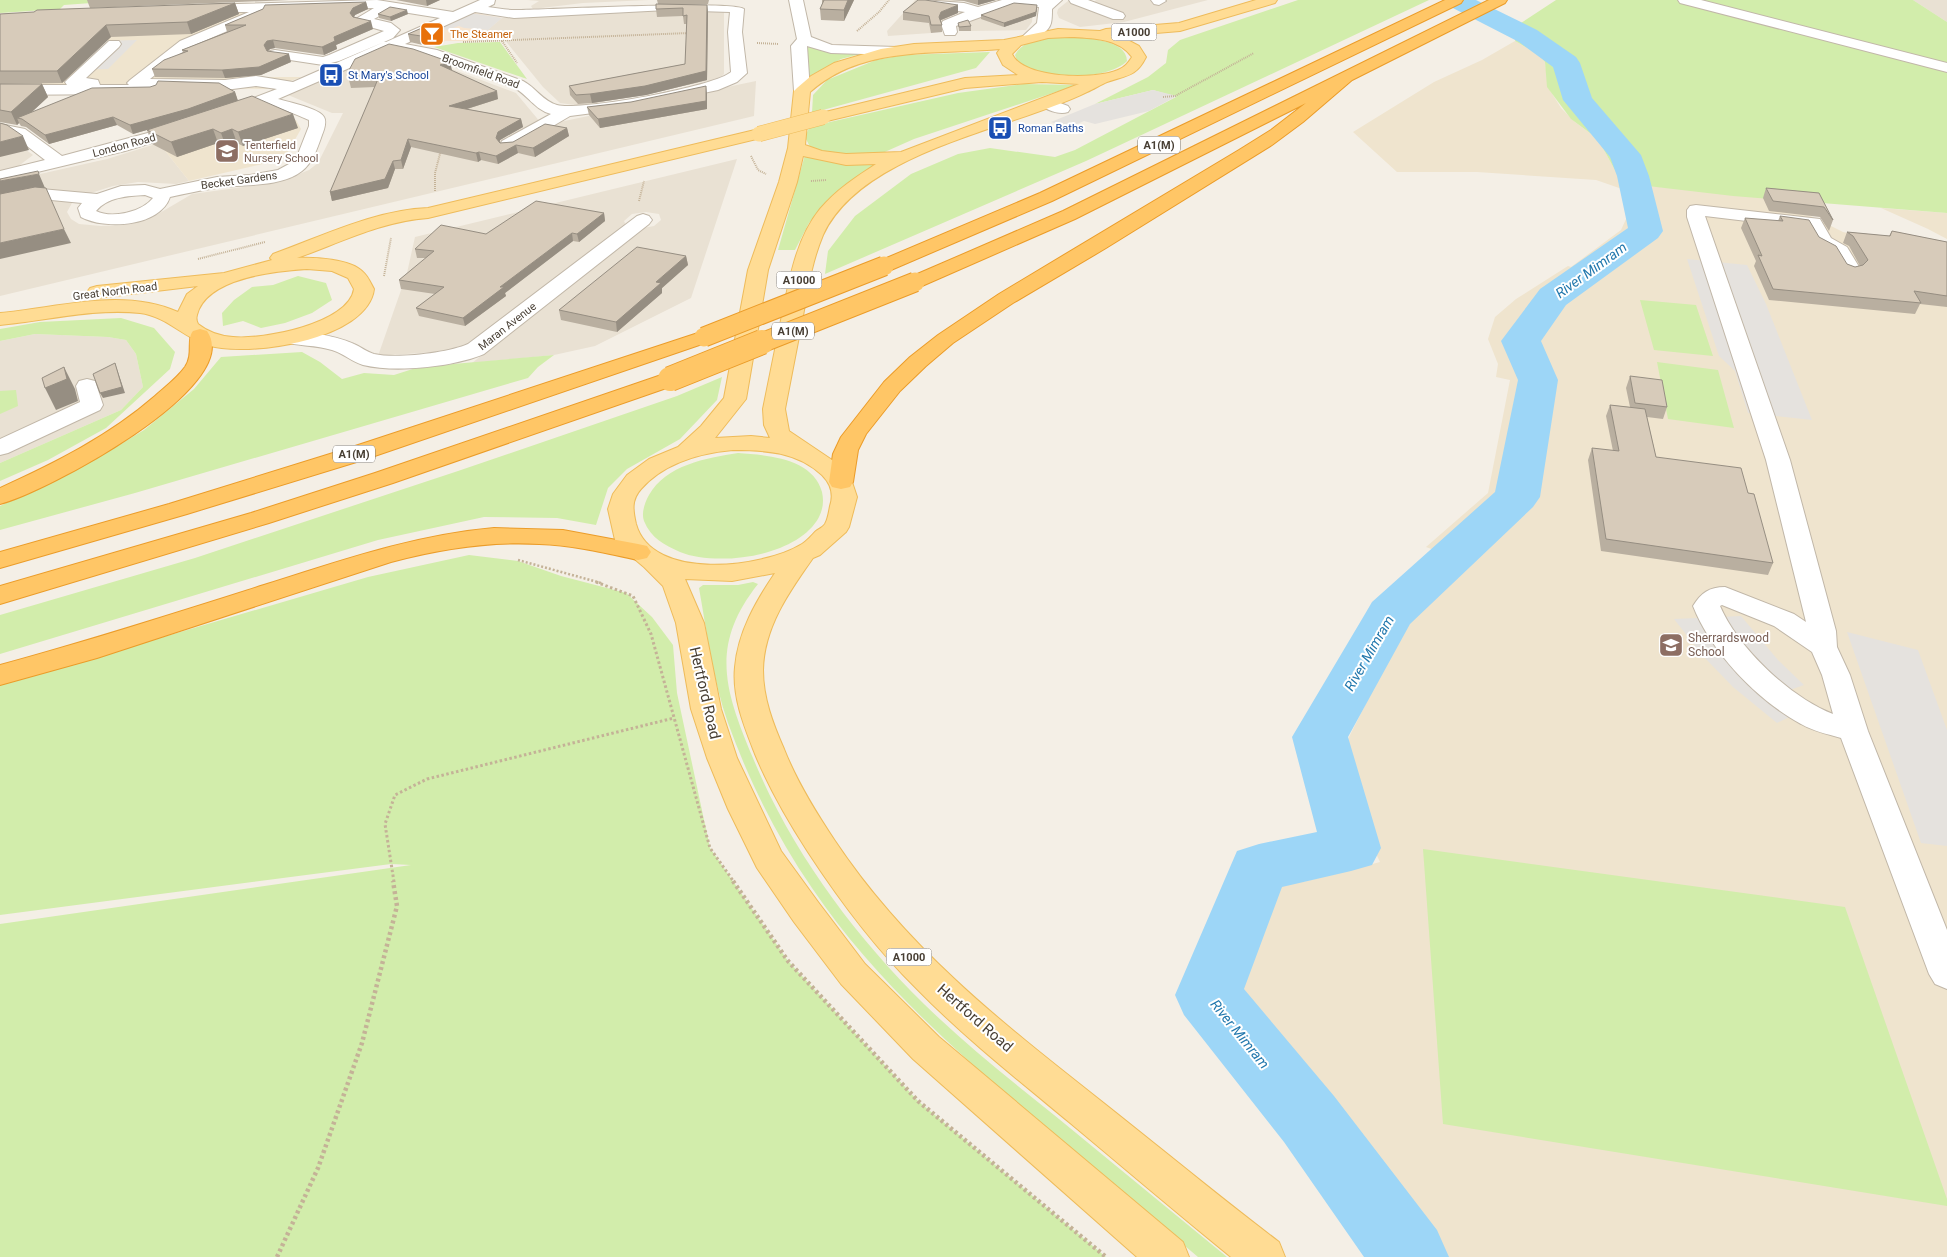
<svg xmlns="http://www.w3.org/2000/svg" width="1947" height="1257" viewBox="0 0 1947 1257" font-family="Roboto,sans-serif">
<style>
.residential{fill:#e9e1d3}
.commercial{fill:#f8e5cf}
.education{fill:#efe4ce}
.green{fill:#d2edab}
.parking{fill:#e5e2de}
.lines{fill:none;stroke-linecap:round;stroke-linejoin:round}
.river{fill:#9dd6f7;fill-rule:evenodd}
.minor-casing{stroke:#c1b7a8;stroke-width:2}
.major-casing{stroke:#eebb5a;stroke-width:2}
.highway-casing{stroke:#eb9c29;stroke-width:2}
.path-far3{stroke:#c4b297;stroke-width:2;stroke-dasharray:1 1;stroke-linecap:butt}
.path-far2{stroke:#c4b297;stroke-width:2.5;stroke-dasharray:2 2;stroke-linecap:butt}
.path-far1{stroke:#c4b297;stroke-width:3;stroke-dasharray:2.5 2.5;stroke-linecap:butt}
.path{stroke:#c4b297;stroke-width:4.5;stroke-dasharray:3 3;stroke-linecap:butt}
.minor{fill:#fff;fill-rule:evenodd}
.major{fill:#ffdc94;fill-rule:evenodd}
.highway{fill:#ffc666;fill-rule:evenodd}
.major-bridge-casing{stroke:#eebb5a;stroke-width:16;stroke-linecap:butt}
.highway-bridge-far1-casing{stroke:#eb9c29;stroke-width:21;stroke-linecap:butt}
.highway-bridge-casing{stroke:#eb9c29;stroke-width:26;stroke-linecap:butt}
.major-bridge{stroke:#ffdc94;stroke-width:15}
.highway-bridge-far1{stroke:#ffc666;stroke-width:19}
.highway-bridge{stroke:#ffc666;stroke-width:24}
.wall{fill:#b9afa0}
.shaded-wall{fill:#968e82}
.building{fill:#d7cbba;stroke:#968e82}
.labels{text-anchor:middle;stroke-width:4;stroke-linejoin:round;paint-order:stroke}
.shield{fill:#fff;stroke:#7f7971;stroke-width:1}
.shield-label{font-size:11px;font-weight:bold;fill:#483f34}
.far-food-label{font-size:11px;fill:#c56008;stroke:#fff;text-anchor:start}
.far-street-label{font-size:11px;fill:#483f34;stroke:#fff}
.far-transit-label{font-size:11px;fill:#164399;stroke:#fff;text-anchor:start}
.far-education-label{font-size:11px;fill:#785e54;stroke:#fff;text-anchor:start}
.education-label{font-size:12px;fill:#785e54;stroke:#fff;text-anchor:start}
.water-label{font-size:14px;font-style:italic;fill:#2278ad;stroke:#fff}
.near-street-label{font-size:15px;fill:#483f34;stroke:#fff}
</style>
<rect width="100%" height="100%" fill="#f4efe6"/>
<path class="residential" d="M527 0H649L583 3 533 9 531 6 539 1Z
M915 0H963L951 3 926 0 959 8 931 33 888 36 887 31Z
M1096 0H1208L1124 22 1080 27 1059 18 1057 13 1058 9 1068 1 1092 4Z
M1913 0H1947V22Z
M1033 8 1032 22 1026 30 971 31 955 23 980 14Z
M721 9 724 12V74L722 76 714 80 582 106 560 103 543 87 504 39 474 41 502 18 537 17 592 10Z
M417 56 516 93 541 123 550 124 756 81 754 116 0 296V183L107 159 159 143 189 181 176 184 138 182 113 186 91 193 72 203 67 212 71 219 79 224 101 226 123 225 158 214 192 194 266 184 287 179 309 170 318 163 343 113H332L288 95 374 58Z
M0 134 9 137 33 155 16 168 0 171Z
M737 159 691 298 595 346 554 355 472 363 643 228 654 226 661 220 659 214 646 212 632 214 624 221 626 225 462 350 378 356 407 273 415 237Z
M35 334 108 337 126 340 136 354 143 387 121 410 0 463V341Z"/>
<path class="commercial" d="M475 13 502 18 474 41H446L423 45 410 41Z"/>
<path class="education" d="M281 10 191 45 174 77H302L267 89 129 87 0 88V21Z
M1515 41 1538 54 1545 62 1548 87 1561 108 1575 122 1598 139 1622 183 1807 202 1803 212 1843 232 1947 254V1257H1407L1404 1235 1251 1035 1216 985 1231 936 1267 894 1298 878 1300 877 1303 882 1380 862 1348 795 1341 760 1349 737 1442 553 1426 547 1488 493 1510 380 1496 377 1498 364 1488 339 1495 317 1516 299 1568 266 1571 267 1621 230 1627 217 1625 190 1596 180 1477 172H1397L1353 132 1434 82 1482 60Z
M279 112 296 120 301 129 284 159 189 181 159 143Z
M1881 208 1947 213V239L1928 229Z"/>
<path class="green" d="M0 0H133L64 5 60 9 0 13Z
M1298 0H1429L1086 161 825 274 828 251 855 216 911 174 958 154 990 148 1055 157 1075 150 1176 97 1153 90 1095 104 1148 77 1166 63 1168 50 1180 40Z
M1556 0H1913L1947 22V213L1733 196 1622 183 1598 139 1571 119 1547 87 1545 62 1538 54 1515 41 1521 23Z
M1069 37C1085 38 1127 39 1127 61 1109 81 1023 85 1015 55 1025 37 1051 38 1069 37Z
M500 42 527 79 434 47 458 43Z
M810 46 827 51 860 54 841 59 808 77 805 47Z
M990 52 976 68 812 113 813 95 827 80 876 60 903 55Z
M1023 84 1077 85 914 139 878 155 856 157 819 151 810 147 805 137 809 128 830 122 958 93Z
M805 155 881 162 824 205 809 223 795 250H778Z
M298 276 326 283 332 300 312 313 285 323 261 328 243 321 223 326 222 313 234 300 252 287 273 285Z
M1640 300 1696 305 1713 356 1654 350Z
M121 318 154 328 175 352 170 369 106 428 48 460 0 481V463L121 410 143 387 136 354 126 340 108 337 35 334 0 341V329L40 322Z
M302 352 320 362 342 379 364 373 394 375 419 367 554 355 538 367 528 378 135 493 0 530V506L94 460 144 430 194 389 221 357Z
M1657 362 1718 370 1734 428 1668 419Z
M722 377 717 400 680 439 627 469 608 488 596 525 557 518 484 517 378 540 0 654V615L195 558 458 471 677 396Z
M16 390 18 406 0 414V391Z
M738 453C767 455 813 458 822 492 824 501 823 509 819 517 798 557 717 567 680 552 664 545 651 538 644 521 641 513 645 502 649 495 666 465 706 458 738 453Z
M469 555 518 561 561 576 626 593 652 617 673 645 677 693 710 848 788 961 918 1101 1106 1257H0V924L411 865 391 864 0 915V685L368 577Z
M753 582 758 584C709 646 725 691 753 758 791 850 853 934 924 1004 966 1045 1013 1082 1059 1119 1115 1165 1171 1211 1227 1257H1198C1146 1213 1095 1169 1043 1126 959 1054 874 980 812 888 777 837 749 781 728 723 713 680 707 633 699 588L703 585H738Z
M1423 849 1845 907 1947 1199V1206L1443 1124Z"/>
<path class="parking" d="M471 13 502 18 488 30 464 28 459 26 447 30 437 28Z
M137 40 108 69 68 70 98 41Z
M1153 90 1177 96 1149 111 1095 124 1084 121 1068 128 1051 122 1095 104Z
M1687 259 1747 265 1766 304 1812 420 1748 413 1735 371 1719 356Z
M1741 616 1778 660 1804 685 1790 690 1812 706 1777 723 1733 687 1703 656 1674 619Z
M1847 632 1918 650 1947 730V846L1921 843Z"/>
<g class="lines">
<path class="river" d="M1443 0H1476L1537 30 1576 57 1580 63 1592 98 1641 155 1649 176 1663 231 1658 238 1566 305 1541 341 1558 380 1540 497 1533 507 1410 624 1348 737 1381 848 1372 865 1351 871 1282 887 1244 989 1334 1096 1437 1230 1449 1257H1364L1284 1142 1184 1015 1175 995 1237 851 1259 844 1317 832 1292 737 1365 614 1372 602 1495 492 1518 380 1501 341 1540 289 1628 228 1617 176 1610 157 1563 100 1553 67 1519 42 1447 5Z"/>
<defs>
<path id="minor" d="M377 0 453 12 480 0H495L494 4 488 7C497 8 505 10 515 10 546 10 731 0 744 9L742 32 747 73 737 82 718 90 632 108 570 116 514 149H502L500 145 502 141 551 114C535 110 527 94 513 87L429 57 391 50 278 99C288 102 319 108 324 117 327 122 324 130 322 135 317 149 313 162 302 171 281 188 240 184 216 188 200 190 185 194 170 197 160 227 105 230 81 217L78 208 82 203 41 199 0 208V198L41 189 97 194 121 186 145 185 160 189 217 177 250 175 278 170 289 164 298 154 309 126V120C300 116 274 105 264 105 249 105 238 120 222 116L220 113 222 110 277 89 256 86 225 90 132 87 134 89 131 92 126 94 0 95V85H67L65 82 68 79 109 41H119L121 44 119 47 86 78 98 80 100 85H129L127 83 130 80 180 41 249 12H194L192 9 199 5ZM374 8 354 20 356 23 384 31 329 55 323 57 275 50 270 51 268 54 270 57 323 65 339 61 384 42 293 82 256 76 225 80 150 79 190 47 265 15 266 11ZM390 10 440 18 386 42H384L393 38 400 30 391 23 374 19ZM667 10 730 12 728 32 731 72C714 87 581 111 557 105 544 102 535 87 523 81L437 50 405 44 475 12 514 18ZM145 195 153 198C142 212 112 219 96 211 108 197 127 196 145 195Z
M789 0H803L811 37 832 45 897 47 902 48 904 51 902 54 897 55 831 53 807 46 810 91 807 94H797L794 91 791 46 797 39Z
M922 0 964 3 978 7 1002 0H1062L1052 9C1052 13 1052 19 1051 23 1049 32 1033 42 1024 40L1022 37 1037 23 1039 7 1014 5 956 26 957 32 955 35H945L941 24 943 21 965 12 921 6 919 3Z
M1069 0H1088L1123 13 1125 16 1123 19H1113L1071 3Z
M1151 0H1165L1166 1 1159 5 1154 4Z
M1678 0H1701L1947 63V72L1680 3Z
M1047 98 1068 106 1070 109 1068 112C1059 115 1045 110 1039 103L1041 100Z
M185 123 191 125 193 128 191 131 125 151 0 181V171L45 160 14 136 0 134V124L25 129 62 156Z
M1696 205 1820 219 1831 238 1847 247 1861 270 1858 274 1851 276 1844 274 1833 255 1816 246 1806 228 1705 216 1790 460 1836 631 1837 647 1850 675 1868 731 1947 930V989L1935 984 1929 974 1841 738C1827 734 1813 731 1801 724 1757 700 1711 652 1693 606 1701 593 1709 587 1725 587L1794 614 1806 622 1766 460 1687 217V210L1690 206ZM1722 605 1774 626 1812 652 1822 675 1833 714C1790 697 1738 648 1720 606Z
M643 214 649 216 652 220 649 224 484 354C453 367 396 373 363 365 352 362 343 353 332 350 316 345 299 346 283 342L279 338 283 334C301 329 337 336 354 344 361 347 367 352 374 354 396 359 448 353 468 344L637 216Z
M87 379 95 381 103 405 100 410 8 453 0 455V439L80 402 76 386 79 381Z"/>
<path id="major" d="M1256 0H1277L1275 3 1180 31 1120 36 1139 46 1146 57C1136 77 1127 75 1107 82 1100 85 1094 89 1087 92 1010 130 862 151 823 235 812 261 808 288 803 316 797 347 791 378 785 409L789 431 841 466 851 479 857 497 849 527 846 532 820 555 813 558C789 592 764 627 763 670 763 698 773 724 784 749 797 782 815 811 835 841 906 947 997 1019 1096 1097 1157 1145 1217 1195 1279 1242L1285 1257H1231C1177 1213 1123 1167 1069 1122 1017 1079 964 1037 917 989 875 948 840 901 808 852 788 821 769 788 755 754 744 726 732 697 735 667 738 632 756 601 775 573L732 581 685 579 704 623 721 709 737 758 781 851 818 902 865 964 939 1037 1183 1242 1189 1257H1137L913 1059 841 984 794 922 757 868 728 809 707 758 691 709 676 623 663 586 644 567 619 546 615 540 608 509 613 494 627 475 649 459 678 447 701 426 724 398 748 270 779 182 788 148 794 91 797 88 811 76 834 63 881 49 914 44 1004 40 1058 29 1100 31 1106 29 1179 23ZM1070 37C1091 38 1119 38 1132 57 1128 63 1125 67 1118 70 1095 80 1023 79 1012 54L1021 45 1048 38ZM1000 49 997 53 1003 65 1018 75 965 78 817 114 815 117 817 120 823 122 965 88 1042 82 1079 84 901 152 846 154 822 151 805 145 810 92C863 45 934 55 1000 49ZM803 156 846 165 876 164C856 177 836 190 820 209 795 240 789 282 781 320 775 349 769 379 763 409L764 425 770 438 751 436 715 438 746 399 768 270 797 182ZM733 450C766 450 797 452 822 475 831 484 834 494 830 506 829 511 828 519 825 524 823 527 819 529 816 531 812 535 807 541 802 544 763 568 652 582 636 524 633 511 631 500 641 489 664 463 700 453 733 450Z
M759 129 765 131 767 134 765 137 428 218C383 221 339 243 297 258 314 257 351 259 363 272 368 276 371 284 374 289 368 340 247 358 207 345 183 337 166 316 140 313 93 308 46 321 0 325V313C58 308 122 287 178 312L187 294 198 286 97 298 90 296 87 292 90 288 97 286 224 273 272 260 270 258 273 254C323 236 375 210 428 208ZM307 269 332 271 348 278 354 289C349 324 262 340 233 337 220 336 208 332 198 324 195 318 197 315 199 309 214 277 276 271 307 269Z"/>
<path id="highway" d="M1445 0H1463L1461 3 1052 201 891 270 884 272 877 270 874 266 877 262 1040 193Z
M1489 0H1507L1505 3 1352 80 1303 122 1272 145 1106 248 1013 303 953 343 926 366 900 391 866 434 858 450 853 482 850 487 841 489 832 487 829 482 833 454 841 437 884 382 910 357 938 335 999 294 1239 150 1271 130 1306 103 1075 219 922 286 915 288 908 286 905 282 908 278 1063 211Z
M200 329 207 331C246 387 42 494 0 504V488C55 463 109 436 155 396 165 387 177 378 185 367 194 354 186 340 193 331Z
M704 331 711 333 714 337 711 341 363 460 187 514 0 568V552L169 504 346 449Z
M670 372 678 374 681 379 678 384 393 483 269 523 0 604V586L251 513 375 473Z
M494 528 563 530 638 544 647 546 651 552 647 558 638 560C606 553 573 545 539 544 489 541 440 549 391 562L97 658 0 685V665C89 641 176 613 264 585 340 561 414 535 494 528Z"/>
</defs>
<use href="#minor" class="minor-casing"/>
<use href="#major" class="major-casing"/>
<use href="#highway" class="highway-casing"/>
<path class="path-far3" d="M857 31 879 12 889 0
M502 41 517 63
M463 42 689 33
M757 43 779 44
M1163 97 1175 96 1254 53
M751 156 758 170 766 174
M811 181 827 180
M435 191V173L441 150
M639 201 644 181
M198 259 265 242
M384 276 391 238"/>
<path class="path-far2" d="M518 560 601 583"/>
<path class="path-far1" d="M596 582 633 596 651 634 710 848 734 882
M394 882 385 824 395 795 427 779 674 718"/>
<path class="path" d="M733 881 788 961 918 1101 1106 1257
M277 1257 318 1168 362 1043 397 906 393 881"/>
<use href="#minor" class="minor"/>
<use href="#major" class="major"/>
<use href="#highway" class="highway"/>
<defs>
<path id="major-bridge" d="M759 134 823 117"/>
<path id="highway-bridge-far1" d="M704 337 884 266
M759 344 915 282"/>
<path id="highway-bridge" d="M670 379 762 342"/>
</defs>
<use href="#major-bridge" class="major-bridge-casing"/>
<use href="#highway-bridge-far1" class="highway-bridge-far1-casing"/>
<use href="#highway-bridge" class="highway-bridge-casing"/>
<use href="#major-bridge" class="major-bridge"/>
<use href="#highway-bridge-far1" class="highway-bridge-far1"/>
<use href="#highway-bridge" class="highway-bridge"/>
</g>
<path class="wall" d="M87 0H289L90 8Z
M396 0H440L427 6Z
M657 0H709L708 4H658Z
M822 0H854L844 21 821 20 820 9 822 4Z
M950 0H996L978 5 964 1Z
M366 2 368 9 355 15 354 17 373 29 336 45 337 49 324 55 275 48 270 49 268 51 291 62 261 75 225 78 155 77 152 69 183 52 182 50 227 32 225 25 263 9Z
M235 3 239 14 191 34 111 37 62 83 0 84V14Z
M707 5 708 13 707 80 646 95 592 103 578 104 570 95 569 86 685 64 687 24H684L683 16 657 17 656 9Z
M1037 9 1036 16 1004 27 981 19V15Z
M903 12 958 13 941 20V21L942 25V32L931 33 929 23 903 20Z
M378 14H408L391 21 379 18Z
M958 23 971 26V31H959Z
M431 24 435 41 423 45 410 42 408 34Z
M450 70 498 99 467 109 521 119 523 127 500 140V143L513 142 567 128 569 136 535 157 518 153 498 164 481 160 478 162 411 147 403 169H395L388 188 332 201 330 192 375 87 351 88 349 80 350 79 348 72 452 70Z
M0 84H42L48 97 32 112 235 92 238 101 298 128 243 146 237 143 226 147 218 143 177 157 152 144 147 130 133 134 117 125 49 144 26 127 21 126 19 123 17 125 0 122Z
M707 94V109L600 128 589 115 587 107Z
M1766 188 1819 193 1833 220 1829 231 1820 217 1769 211 1763 198Z
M604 213 605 221 579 242 573 241 505 293 506 296 465 326 419 316 416 308 435 294 401 289 399 280 426 258H417L415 249 486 234Z
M1780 216 1819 237 1847 264 1855 267 1860 266 1849 246 1843 243 1847 232 1889 236 1892 231 1947 242V307L1920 304 1915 314 1769 300 1754 266 1756 261 1741 228 1745 218 1778 221Z
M686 256 688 265 662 288V293L617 332 561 320 559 310Z
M1630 376 1667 407 1663 419 1647 417 1656 457 1748 493 1773 563 1768 575 1601 551 1588 460 1592 448 1613 451 1606 416 1610 405 1630 407 1626 388Z"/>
<path class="shaded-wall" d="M426 0H440L427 6Z
M848 0H854L844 21V10Z
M978 0H996L978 5Z
M366 2 368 9 355 15 352 21 350 13 353 8Z
M235 3 239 14 191 34 187 22Z
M707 5 708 13 707 80 646 95 592 103 590 94 706 71Z
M958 5V13L941 20 939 25V17L941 12Z
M1037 5 1036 16 1004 27V23Z
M407 10 408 14 391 21 390 17Z
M371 21 373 29 336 45 334 37Z
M106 25 111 37 62 83 57 71Z
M433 32 435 41 423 45 421 36Z
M273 40 275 48 270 49 266 53 264 45 267 41Z
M335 41 337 49 324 55 322 47Z
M289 54 291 62 261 75 225 78 222 70Z
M450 62 452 70 442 73 440 65Z
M42 84 48 97 23 120 22 119 17 118 19 123 17 125 11 112Z
M706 86 707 94V109L600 128 598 119Z
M497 91 498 99 451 114 449 106Z
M235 92 238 101 191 117 133 134 130 125Z
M293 114 298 128 243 146 238 132Z
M113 117 117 125 49 144 45 135Z
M521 119 523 127 500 140 498 146 496 138 498 132Z
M567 128 569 136 535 157 533 148Z
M213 129 218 143 177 157 171 142Z
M232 129 237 143 226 147 221 133Z
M23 136 29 150 0 157V142Z
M408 139 411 147 403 169 401 160Z
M516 145 518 153 498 164 496 156Z
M479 152 481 160 478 162 476 153Z
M393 161 395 169 388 188 332 201 330 192Z
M39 174 45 188 0 196V181Z
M604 213 605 221 579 242 577 234Z
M64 229 71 243 0 259V243Z
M572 233 573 241 505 293 506 296 465 326 463 318 500 287Z
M686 256 688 265 662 288V293L617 332 616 322 656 282Z
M115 363 125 393 103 398 100 393Z
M64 367 75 389 78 401 56 410 45 388Z"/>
<path class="building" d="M824 0H848L844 10 820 9Z
M918 0H925L958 5 941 12 939 17 942 25H931L929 16 903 12Z
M366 2 353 8 350 13 353 17 371 21 334 37 335 41 322 47 273 40 267 41 264 45 267 51 289 54 259 67 222 70 152 69 164 60 188 51 182 50 246 25H225L263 9 265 5Z
M235 3 187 22 106 25 57 71H0V14L34 12 37 10Z
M1014 3 1037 5 1036 12 1004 23 981 15Z
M656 4 707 5 706 71 645 86 590 94 576 95 569 86 685 64 687 15 683 16V8L656 9Z
M390 7 407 10 390 17 378 14Z
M968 20 971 26 959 27 958 23Z
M431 24 433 32 421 36 408 34Z
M389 44 413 49 450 62 440 65 497 91 449 106 521 119 498 132 496 138 500 143 513 142 545 124 567 128 533 148 516 145 496 156 479 152 476 153 408 139 401 160 393 161 385 179 330 192 378 79 349 80 353 72H348L355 59Z
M158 81 219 83 235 92 188 109 130 125 113 117 45 135 22 119 17 118 92 88 150 87 156 85Z
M0 84H42L11 112 0 110Z
M706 86V101L598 119 587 107 631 102Z
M252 96 293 114 238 132 232 129 221 133 213 129 171 142 147 130Z
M0 123 7 125 23 136 0 142Z
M38 171 39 174 0 181V179Z
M35 187 46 188 64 229 0 243V194Z
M1766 188 1819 193 1833 220 1824 207 1773 201Z
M536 201 604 213 577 234 572 233 500 287H504L463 318 416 308 444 287 399 280 434 251 415 249 441 225 486 234Z
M1780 216 1809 220 1819 237 1836 246 1847 264 1855 267 1863 265 1868 260 1853 236 1847 232 1890 236 1892 231 1947 242V296L1914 291 1921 303 1773 289 1758 255 1762 256 1745 218 1783 221Z
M637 247 686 256 656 282 661 283 616 322 559 310Z
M115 363 122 387 100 393 93 374Z
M64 367 67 379 45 388 42 378Z
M1630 376 1662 380 1667 407 1635 403Z
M1610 405 1645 409 1656 457 1741 468 1748 493 1754 494 1773 563 1606 539 1592 448 1619 451Z"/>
<defs>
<symbol id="bar-square" viewBox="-11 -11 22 22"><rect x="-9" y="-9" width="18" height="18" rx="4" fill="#e8710a" stroke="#fff"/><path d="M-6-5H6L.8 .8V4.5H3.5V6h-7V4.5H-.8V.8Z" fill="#fff"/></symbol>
<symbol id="bus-square" viewBox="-11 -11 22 22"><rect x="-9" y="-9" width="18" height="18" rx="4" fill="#1a4fb4" stroke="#fff"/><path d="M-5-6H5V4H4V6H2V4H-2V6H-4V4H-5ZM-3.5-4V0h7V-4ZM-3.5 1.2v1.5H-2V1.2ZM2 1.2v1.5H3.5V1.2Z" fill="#fff"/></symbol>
<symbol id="school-square" viewBox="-11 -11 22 22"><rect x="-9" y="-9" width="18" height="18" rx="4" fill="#8d6e63" stroke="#fff"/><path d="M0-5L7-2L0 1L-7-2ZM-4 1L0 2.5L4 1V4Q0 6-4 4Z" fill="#fff"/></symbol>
</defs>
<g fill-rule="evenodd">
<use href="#bar-square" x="418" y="20" width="28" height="28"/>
<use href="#bus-square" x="317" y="61" width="28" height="28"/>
<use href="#bus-square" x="986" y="114" width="28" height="28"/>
<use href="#school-square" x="213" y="137" width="28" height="28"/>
<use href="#school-square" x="1657" y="631" width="28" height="28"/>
</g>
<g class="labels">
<g class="shield">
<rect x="1111.5" y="23.5" width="45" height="17" rx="4"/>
<rect x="1138" y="136.5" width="42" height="17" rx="4"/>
<rect x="776.5" y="271.5" width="45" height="17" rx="4"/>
<rect x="772" y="322.5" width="42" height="17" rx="4"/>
<rect x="333" y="445.5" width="42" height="17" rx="4"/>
<rect x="886.5" y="948.5" width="45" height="17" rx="4"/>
</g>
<g class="shield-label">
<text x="1134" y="36">A1000</text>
<text x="1159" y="149">A1(M)</text>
<text x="799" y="284">A1000</text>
<text x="793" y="335">A1(M)</text>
<text x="354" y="458">A1(M)</text>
<text x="909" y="961">A1000</text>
</g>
<g class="far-food-label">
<text x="450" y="38">The Steamer</text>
</g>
<g class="far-street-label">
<text transform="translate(481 71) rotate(20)" y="4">Broomfield Road</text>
<text transform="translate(124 145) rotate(-15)" y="4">London Road</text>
<text transform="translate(239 180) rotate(-8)" y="4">Becket Gardens</text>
<text transform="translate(115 291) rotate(-7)" y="4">Great North Road</text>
<text transform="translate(507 326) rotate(-38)" y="4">Maran Avenue</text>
</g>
<g class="far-transit-label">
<text x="348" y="79">St Mary's School</text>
<text x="1018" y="132">Roman Baths</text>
</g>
<g class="far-education-label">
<text x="244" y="149">Tenterfield<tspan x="244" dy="13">Nursery School</tspan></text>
</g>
<g class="education-label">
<text x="1688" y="642">Sherrardswood<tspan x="1688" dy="14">School</tspan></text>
</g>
<g class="water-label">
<text transform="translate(1591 270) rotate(-36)" y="5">River Mimram</text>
<text transform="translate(1369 653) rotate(-60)" y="5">River Mimram</text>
<text transform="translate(1240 1034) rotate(51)" y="5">River Mimram</text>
</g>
<g class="near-street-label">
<text transform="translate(705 693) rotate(77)" y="5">Hertford Road</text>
<text transform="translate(975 1018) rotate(41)" y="5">Hertford Road</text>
</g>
</g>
</svg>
